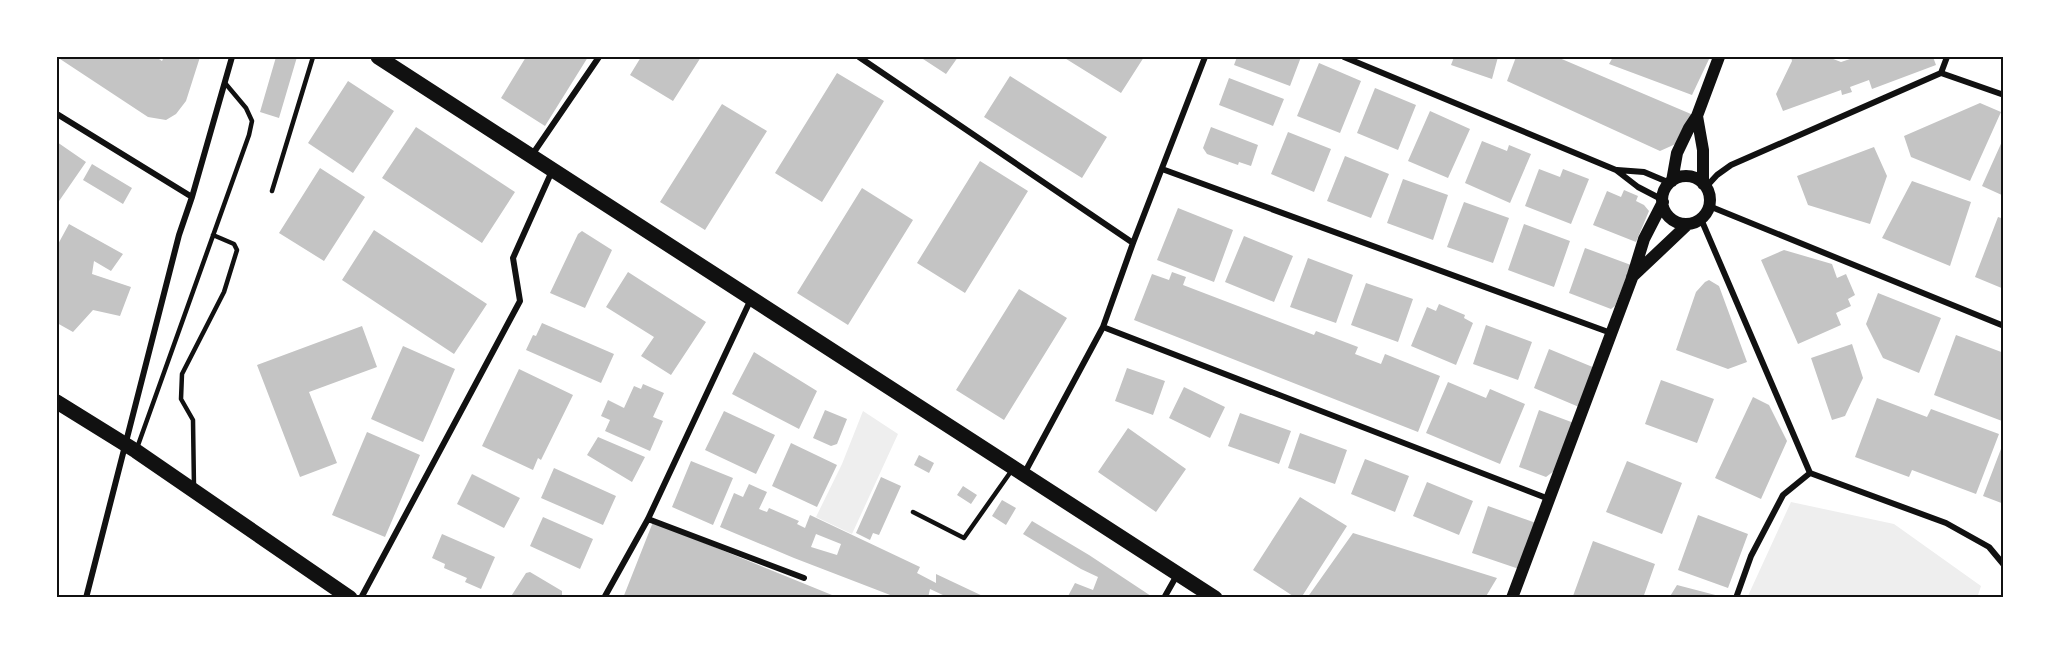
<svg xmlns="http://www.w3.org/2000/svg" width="2061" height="655" viewBox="0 0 2061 655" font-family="Jost,sans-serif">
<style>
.green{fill:#eee}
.building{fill:#c4c4c4;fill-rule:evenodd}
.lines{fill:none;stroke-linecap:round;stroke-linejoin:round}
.service{stroke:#111;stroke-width:4.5}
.minor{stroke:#111;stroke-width:6}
.secondary{stroke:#111;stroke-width:12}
.primary{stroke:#111;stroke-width:15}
.neatline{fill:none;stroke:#111;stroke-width:2}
</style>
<rect width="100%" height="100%" fill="#fff"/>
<path class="green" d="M863 411 898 434 852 534 816 517 842 464Z
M1791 502 1894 524 1981 586 1977 598H1747Z"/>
<path class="building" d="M57 57H156L162 61 164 57H200L186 101 176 114 166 120 148 117Z
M276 57H297L279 118 260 112Z
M526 57H588L545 126 501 98Z
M641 57H701L673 101 630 75Z
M925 57H958L946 74 923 59Z
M1063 57H1144L1121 93Z
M1237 57H1301L1290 86 1234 65Z
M1454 57H1498L1492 79 1451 65Z
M1516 57H1528L1533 59V57H1557L1698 117 1689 138 1660 151 1507 81Z
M1613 57H1710L1692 95 1609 64Z
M1791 57H1828L1841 62 1856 57H1933L1936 65 1872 89 1869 80 1850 87 1852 92 1842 95 1841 90 1783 111 1776 94 1792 61Z
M1319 63 1361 81 1340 133 1297 116Z
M837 73 884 101 822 202 775 173Z
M1010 76 1107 137 1082 178 984 117Z
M1229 78 1284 99 1273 126 1219 105Z
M348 81 394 111 353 173 308 143Z
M1375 88 1416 105 1398 150 1357 133Z
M1980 103 2001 112 1970 181 1911 157 1904 136Z
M722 104 767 131 705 230 660 202Z
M1430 111 1470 129 1448 178 1408 161Z
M416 127 515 192 482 243 382 178Z
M1211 127 1258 145 1251 166 1239 162 1238 165 1207 154 1203 148Z
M1288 132 1331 149 1314 192 1271 174Z
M2004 137V196L1982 186Z
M1482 141 1507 151 1509 145 1531 154 1510 203 1465 183Z
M57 142 86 162 57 204Z
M1874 147 1887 176 1870 224 1808 205 1797 176Z
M1345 156 1389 174 1371 218 1327 201Z
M980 161 1028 191 965 293 917 263Z
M92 164 132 188 123 204 83 180Z
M320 168 365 197 324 261 279 233Z
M1539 169 1560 177 1563 169 1589 179 1571 224 1525 206Z
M1403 179 1448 195 1433 240 1387 223Z
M1912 181 1971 202 1950 266 1882 238Z
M862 188 913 220 848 325 797 293Z
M1624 190 1638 196 1636 201 1644 205 1649 211 1636 242 1593 225 1607 191 1621 197Z
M1464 202 1509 218 1493 263 1447 247Z
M1178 208 1233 230 1214 282 1157 260Z
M1998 217 2004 219V289L1975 277Z
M69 224 123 254 111 271 94 261 92 274 131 287 120 316 93 310 73 332 57 323V246Z
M1524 224 1570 241 1554 287 1508 270Z
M374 230 487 304 454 354 342 280Z
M582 231 612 250 585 308 550 293 578 234Z
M1244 236 1293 256 1274 302 1225 282Z
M1585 248 1631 265 1615 306 1611 309 1569 293Z
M1784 250 1832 264 1837 278 1846 274 1855 295 1848 299 1851 306 1836 313 1841 325 1798 344 1761 260Z
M1308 258 1353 275 1336 323 1290 307Z
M628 272 706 322 671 375 641 356 654 337 606 307Z
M1172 272 1186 277 1183 285 1314 335 1316 331 1358 347 1355 354 1381 364 1385 354 1440 376 1418 432 1134 320 1152 274 1169 280Z
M1709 280 1719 286 1747 362 1728 369 1676 350 1696 292 1705 282Z
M1366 283 1413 299 1398 342 1351 325Z
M1019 289 1067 318 1004 420 956 390Z
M1878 293 1941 318 1919 373 1883 358 1866 324Z
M1439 304 1465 315 1464 318 1473 323 1456 365 1411 346 1427 307 1436 311Z
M542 323 614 354 601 383 526 350 533 335 536 336Z
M1486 325 1532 342 1518 380 1473 364Z
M362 326 377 367 309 392 337 463 300 477 257 365Z
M1956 335 2004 353V415L2002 421 1934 395Z
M1852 344 1863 378 1845 416 1832 420 1811 358Z
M403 346 455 369 423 442 371 419Z
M1549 349 1595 368 1579 407 1534 388Z
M754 352 817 391 799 429 732 394Z
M1127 368 1165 381 1153 415 1115 401Z
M519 369 573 395 541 460 538 458 533 470 482 446Z
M1661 380 1714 399 1697 443 1645 424Z
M1448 382 1486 398 1490 389 1525 404 1500 464 1426 433Z
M643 384 664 393 653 417 663 421 650 451 605 431 610 420 601 416 608 400 624 408 634 386 641 389Z
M1184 387 1225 407 1210 438 1169 418Z
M1753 397 1769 405 1787 441 1761 499 1715 478Z
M1877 398 1927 417 1931 409 1999 434 1976 494 1912 470 1909 477 1855 457Z
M825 410 847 419 837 444 831 446 813 438Z
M1539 410 1574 423 1554 471 1546 477 1519 467Z
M724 411 775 435 756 474 705 450Z
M1240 413 1291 431 1279 464 1228 446Z
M1128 428 1186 469 1156 512 1098 472Z
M367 432 420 455 385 537 332 515Z
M1300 433 1347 450 1335 484 1288 468Z
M598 437 645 457 632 482 587 455Z
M2004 441V504L1983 496Z
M791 443 837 465 817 507 772 486Z
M919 455 934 463 929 473 914 465Z
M1365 459 1409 476 1395 512 1351 494Z
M691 461 733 478 713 525 672 507Z
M1627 461 1682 483 1662 534 1606 512Z
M554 468 616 496 603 525 541 498Z
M472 474 520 498 504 528 457 504Z
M881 477 901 486 879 535 873 533 870 540 856 533Z
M1427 482 1473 501 1459 535 1413 516Z
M749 484 767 492 759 509 767 512 769 508 799 521 797 524 805 528 810 515 920 567 917 573 936 583V574L987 598H944L945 596 930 589 928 598H911L906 596 905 598H898L794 558 720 527 734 493 743 497ZM816 534 841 544 837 555 811 547Z
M963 486 977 495 971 504 957 495Z
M1300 497 1347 526 1301 598H1296L1253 570Z
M1002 500 1016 508 1006 525 992 516Z
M1488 506 1536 523 1519 569 1472 553Z
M1698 515 1748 534 1728 588 1678 570Z
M543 517 593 539 580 569 530 546Z
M1032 521 1089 555 1151 596 1150 598H1067L1075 583 1093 590 1098 577 1081 569 1023 534Z
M653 522 832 595 830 598H623Z
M1353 533 1497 578 1485 598H1307Z
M442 534 495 557 481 589 465 582 467 578 444 568 445 564 432 558Z
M1593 541 1655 564 1643 598H1577L1573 596Z
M530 572 562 591V598H510L526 573Z
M1677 585 1723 597V598H1669Z"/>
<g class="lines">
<path class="service" d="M272 191 313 57
M137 448 249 135 252 121 246 108 225 83
M194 488 193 420 181 399 182 374 224 292 237 250 234 244 213 235
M913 512 964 538 1012 470"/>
<path class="minor" d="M859 57 1133 243
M1344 57 1616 170 1638 187 1663 200
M1947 57 1941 73 2004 95
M57 114 192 197
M532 155 599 57
M1162 169 1611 333
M1617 170 1644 172 1670 183
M1706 187 1717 175 1731 165 1941 73
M1709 206 2004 326
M1701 219 1810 473 1946 523 1989 547 2004 565
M1103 327 1549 499
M1024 474 1103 327 1133 243 1205 57
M648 519 804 578
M86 598 179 235 192 197 232 57
M361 598 520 301 513 258 552 171
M604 598 648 519 751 299
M1164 598 1177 575
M1736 598 1751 556 1783 495 1810 473"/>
<path class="secondary" d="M1697 116 1703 150V184
M1662 200a24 24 0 1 1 48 0a24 24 0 1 1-48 0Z
M1672 181 1677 153 1689 128 1697 116 1719 57
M1632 277 1688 224
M1512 598 1632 278 1644 239 1663 202"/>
<path class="primary" d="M378 57 1215 598
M57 402 136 451 350 598"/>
</g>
<rect width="2061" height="655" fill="none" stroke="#ffffff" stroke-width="117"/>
<rect x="58" y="58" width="1944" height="538" class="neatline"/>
</svg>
